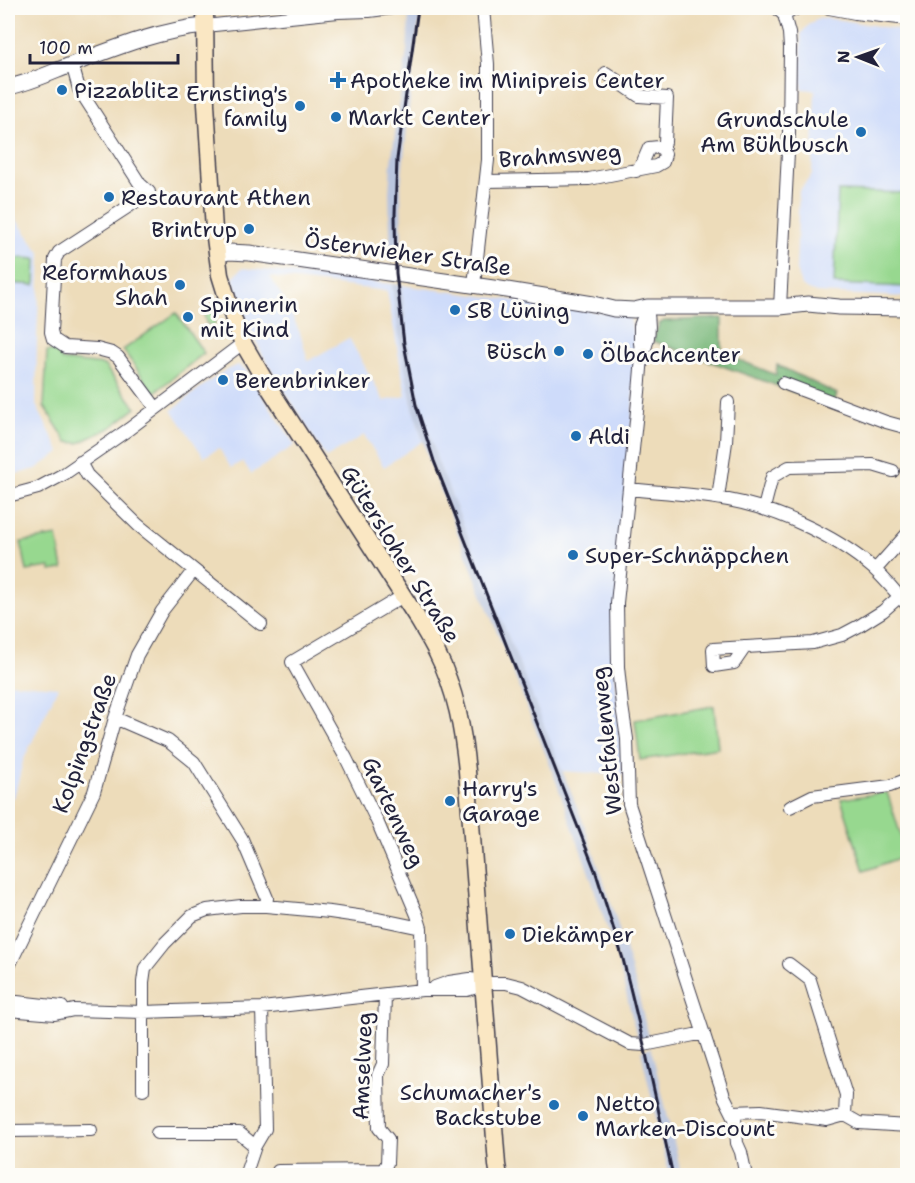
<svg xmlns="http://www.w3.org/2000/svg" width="915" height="1183" viewBox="0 0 915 1183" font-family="'Shantell Sans',sans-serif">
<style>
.built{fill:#cedbfa;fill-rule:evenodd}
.industrial{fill:#b9c5de}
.green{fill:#97d88f;stroke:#5c7d65;stroke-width:1.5}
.forest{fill:#79b87a;stroke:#4e6d5a;stroke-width:1.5}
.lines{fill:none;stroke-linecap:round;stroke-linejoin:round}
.minor-casing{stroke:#403e4e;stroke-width:14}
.tertiary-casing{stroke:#403e4e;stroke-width:17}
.secondary-casing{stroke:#403e4e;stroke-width:19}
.minor{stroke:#fff;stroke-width:12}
.tertiary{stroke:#fff;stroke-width:15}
.secondary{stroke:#fae7c3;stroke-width:16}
.rail{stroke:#22223b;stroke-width:3}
.poi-dot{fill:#1f6fb2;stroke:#fdfcf7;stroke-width:2}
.labels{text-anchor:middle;stroke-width:6;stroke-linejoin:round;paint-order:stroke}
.poi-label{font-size:22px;fill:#22223b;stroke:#fdfcf7;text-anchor:start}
.street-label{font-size:22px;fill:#22223b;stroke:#fdfcf7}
</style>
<rect width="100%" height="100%" fill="#fdfcf7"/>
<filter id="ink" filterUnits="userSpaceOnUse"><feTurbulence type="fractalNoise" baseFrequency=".0167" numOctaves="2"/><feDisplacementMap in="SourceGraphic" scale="12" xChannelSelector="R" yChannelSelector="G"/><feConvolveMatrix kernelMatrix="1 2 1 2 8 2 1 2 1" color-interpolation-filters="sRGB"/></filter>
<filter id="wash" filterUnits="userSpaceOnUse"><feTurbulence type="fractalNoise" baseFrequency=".008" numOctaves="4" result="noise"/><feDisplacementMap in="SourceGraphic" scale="24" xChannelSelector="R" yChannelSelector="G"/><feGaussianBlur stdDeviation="1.35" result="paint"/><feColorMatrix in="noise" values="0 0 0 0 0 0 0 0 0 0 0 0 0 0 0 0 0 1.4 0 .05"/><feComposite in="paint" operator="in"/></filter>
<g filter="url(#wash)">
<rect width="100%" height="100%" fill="#eddcba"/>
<path class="built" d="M820 18 842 20 907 31V297L816 293 806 289 801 285 796 270 799 191 812 175 815 90 802 89 801 34 809 24Z
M8 208 41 254 37 335 36 405 60 452 36 469 8 476Z
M242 268 392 284 400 343 412 403 423 441 384 467 364 435 326 458 262 354 244 315 233 278ZM270 277 387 291 406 396 384 401 349 338 308 361 300 333 286 302Z
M401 285 629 316 636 342 633 406 615 669 623 775 562 771 437 460 421 404 408 345Z
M238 365 245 369 295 445 251 474 243 461 231 468 219 448 204 457 172 410 196 391 224 371Z
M8 683 58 687 23 761 14 798 8 797Z"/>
<path class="industrial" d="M421 13 416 43 401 185 402 253 403 262 388 259 390 234 389 192 391 162 407 50 409 14Z
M392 284 401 285 408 345 421 404 437 460 583 822 611 902 636 985 649 1039 638 1041 618 961 590 876 553 773 429 461 412 403 400 343Z
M651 1048 677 1154 681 1175H669L641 1051Z"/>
<path class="green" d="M838 191 907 193V287L834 284Z
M8 257 36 259 35 285 8 283Z
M210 304 216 324 211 326 206 323 203 308Z
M176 313 204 353 154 393 123 350Z
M47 351H61V360L104 365 136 408 110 428 79 443 67 442 44 406Z
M57 536 63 569 51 571 50 567 36 569 34 568 33 570 27 571 21 542Z
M714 706 718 748 640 760 635 720Z
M887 792 907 855 864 871 841 799Z"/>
<path class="forest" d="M722 318V353L776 375 777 365 837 394 833 406 653 341 659 324 664 321Z"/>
</g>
<g filter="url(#ink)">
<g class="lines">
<defs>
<path id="minor" d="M777 8 784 15 789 33 790 48 789 133 780 307
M829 8 855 13 908 19
M784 15 797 8
M205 26 338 12 369 11 392 8
M72 64 79 89 140 184 149 192 140 199 59 252 55 259 51 332 53 339 65 347 97 349 112 353 118 357 156 408
M636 171 642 164 649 148 659 147 663 150
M486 181 589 179 656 166 663 162 665 154 663 150 665 142 667 98 639 96 606 73
M474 285 488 160V64L483 8
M647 307 640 326V343L642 357 639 392 617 603 618 667 622 706 627 739 629 804 724 1096 735 1118 737 1143 741 1152 746 1176
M644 351C650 337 650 323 647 309
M783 383 886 422 908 428
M80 462 87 475 138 525 261 624
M629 489C658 492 687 494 716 498 769 505 834 534 874 569 886 580 897 594 908 606
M8 496 38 488 64 474 129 429 243 343
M718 498 726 442 728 402
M764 508 772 477 789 467 873 465 893 471
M875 570 908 533
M403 596 292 662 346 758 377 821 417 915 421 928 422 990
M745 647 734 663 714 666 713 649 813 643 842 635 859 626 883 611 899 597
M115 718 168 741 194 762 242 839 267 898 266 906
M790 807 812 796 890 786 908 779
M789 964 810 980 846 1095 845 1115
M8 968 94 792 115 718 137 655 162 611 194 570
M435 987 449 982 470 979 476 980 483 983H506L522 987 630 1044 644 1045 704 1033
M8 1001 62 1007
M8 1010 55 1014 74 1010 143 1012 262 1008 422 990H467L477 987 483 983
M143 1090V982L145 968 165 943 192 916 207 910 241 906H266L330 912 378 919 421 928
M733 1112 761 1111 827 1120 845 1115 859 1123 908 1126
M8 1131 91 1130
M157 1133H239L255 1146
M278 1171 383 1170
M245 1176 255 1146 265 1129 262 1008
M380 1176 387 1163 388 1139 379 1128 378 1075 383 1064 385 995"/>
<path id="tertiary" d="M8 87C29 83 48 74 68 66 112 49 159 30 205 26
M217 255 229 252 249 253 507 290 593 304 614 309 634 310 647 307H780L808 304 839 307 908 308"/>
<path id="secondary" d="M205 8 206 104 214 230 220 275 237 330 243 343 268 386 416 616C423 628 431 640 437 653 456 690 463 731 467 771L497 1165 499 1176"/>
</defs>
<use href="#minor" class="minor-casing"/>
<use href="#tertiary" class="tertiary-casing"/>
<use href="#secondary" class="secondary-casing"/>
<use href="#minor" class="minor"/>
<use href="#tertiary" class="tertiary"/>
<use href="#secondary" class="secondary"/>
<path class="rail" d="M418 8 397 159 395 214 396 273 404 344 416 405 434 461 596 873 623 959 644 1045 673 1176"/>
</g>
</g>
<g class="poi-dot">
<path d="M335 71h6v6h6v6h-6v6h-6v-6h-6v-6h6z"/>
<circle cx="62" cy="90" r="6"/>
<circle cx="300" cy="106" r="6"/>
<circle cx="336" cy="117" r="6"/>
<circle cx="861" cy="132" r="6"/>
<circle cx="109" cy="197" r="6"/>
<circle cx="249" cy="229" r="6"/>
<circle cx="180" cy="285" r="6"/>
<circle cx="455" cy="310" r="6"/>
<circle cx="188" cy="317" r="6"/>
<circle cx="559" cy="351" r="6"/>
<circle cx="588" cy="354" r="6"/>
<circle cx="223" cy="380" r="6"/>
<circle cx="576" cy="436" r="6"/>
<circle cx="573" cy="555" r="6"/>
<circle cx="450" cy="801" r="6"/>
<circle cx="510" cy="934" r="6"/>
<circle cx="554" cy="1105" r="6"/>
<circle cx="583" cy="1116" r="6"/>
</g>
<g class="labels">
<g class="poi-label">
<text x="350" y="88">Apotheke im Minipreis Center</text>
<text x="74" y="98">Pizzablitz</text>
<text x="288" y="101" text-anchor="end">Ernsting's<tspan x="288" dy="25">family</tspan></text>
<text x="348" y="125">Markt Center</text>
<text x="849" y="127" text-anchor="end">Grundschule<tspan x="849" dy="25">Am Bühlbusch</tspan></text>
<text x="121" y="205">Restaurant Athen</text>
<text x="237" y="237" text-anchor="end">Brintrup</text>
<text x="168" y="280" text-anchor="end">Reformhaus<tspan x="168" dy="25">Shah</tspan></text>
<text x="200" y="312">Spinnerin<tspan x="200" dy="25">mit Kind</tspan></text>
<text x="467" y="318">SB Lüning</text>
<text x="547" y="359" text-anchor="end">Büsch</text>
<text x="600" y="362">Ölbachcenter</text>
<text x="235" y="388">Berenbrinker</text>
<text x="588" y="444">Aldi</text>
<text x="585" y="563">Super-Schnäppchen</text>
<text x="462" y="796">Harry's<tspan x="462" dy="25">Garage</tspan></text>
<text x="522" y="942">Diekämper</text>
<text x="542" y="1100" text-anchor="end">Schumacher's<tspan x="542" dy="25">Backstube</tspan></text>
<text x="595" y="1111">Netto<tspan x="595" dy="25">Marken-Discount</tspan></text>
</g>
<g class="street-label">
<text transform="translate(560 155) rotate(-4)" y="8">Brahmsweg</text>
<text transform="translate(408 253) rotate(8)" y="8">Österwieher Straße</text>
<text transform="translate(401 554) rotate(58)" y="8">Gütersloher Straße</text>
<text transform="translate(606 741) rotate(-96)" y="8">Westfalenweg</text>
<text transform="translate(84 743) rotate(-70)" y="8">Kolpingstraße</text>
<text transform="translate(394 812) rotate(65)" y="8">Gartenweg</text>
<text transform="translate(362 1066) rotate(-88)" y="8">Amselweg</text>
</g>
</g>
<rect width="915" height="1183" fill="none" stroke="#fdfcf7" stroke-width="30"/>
<g transform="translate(858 57) rotate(271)" stroke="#fdfcf7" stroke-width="4.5" paint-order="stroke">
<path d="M0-4.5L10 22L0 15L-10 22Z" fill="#22223b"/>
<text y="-9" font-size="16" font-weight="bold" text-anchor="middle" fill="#22223b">N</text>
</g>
<path d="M30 54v9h148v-9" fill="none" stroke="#22223b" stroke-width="3"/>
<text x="39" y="54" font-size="18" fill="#22223b" stroke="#fdfcf7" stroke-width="4.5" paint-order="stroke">100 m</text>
</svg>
